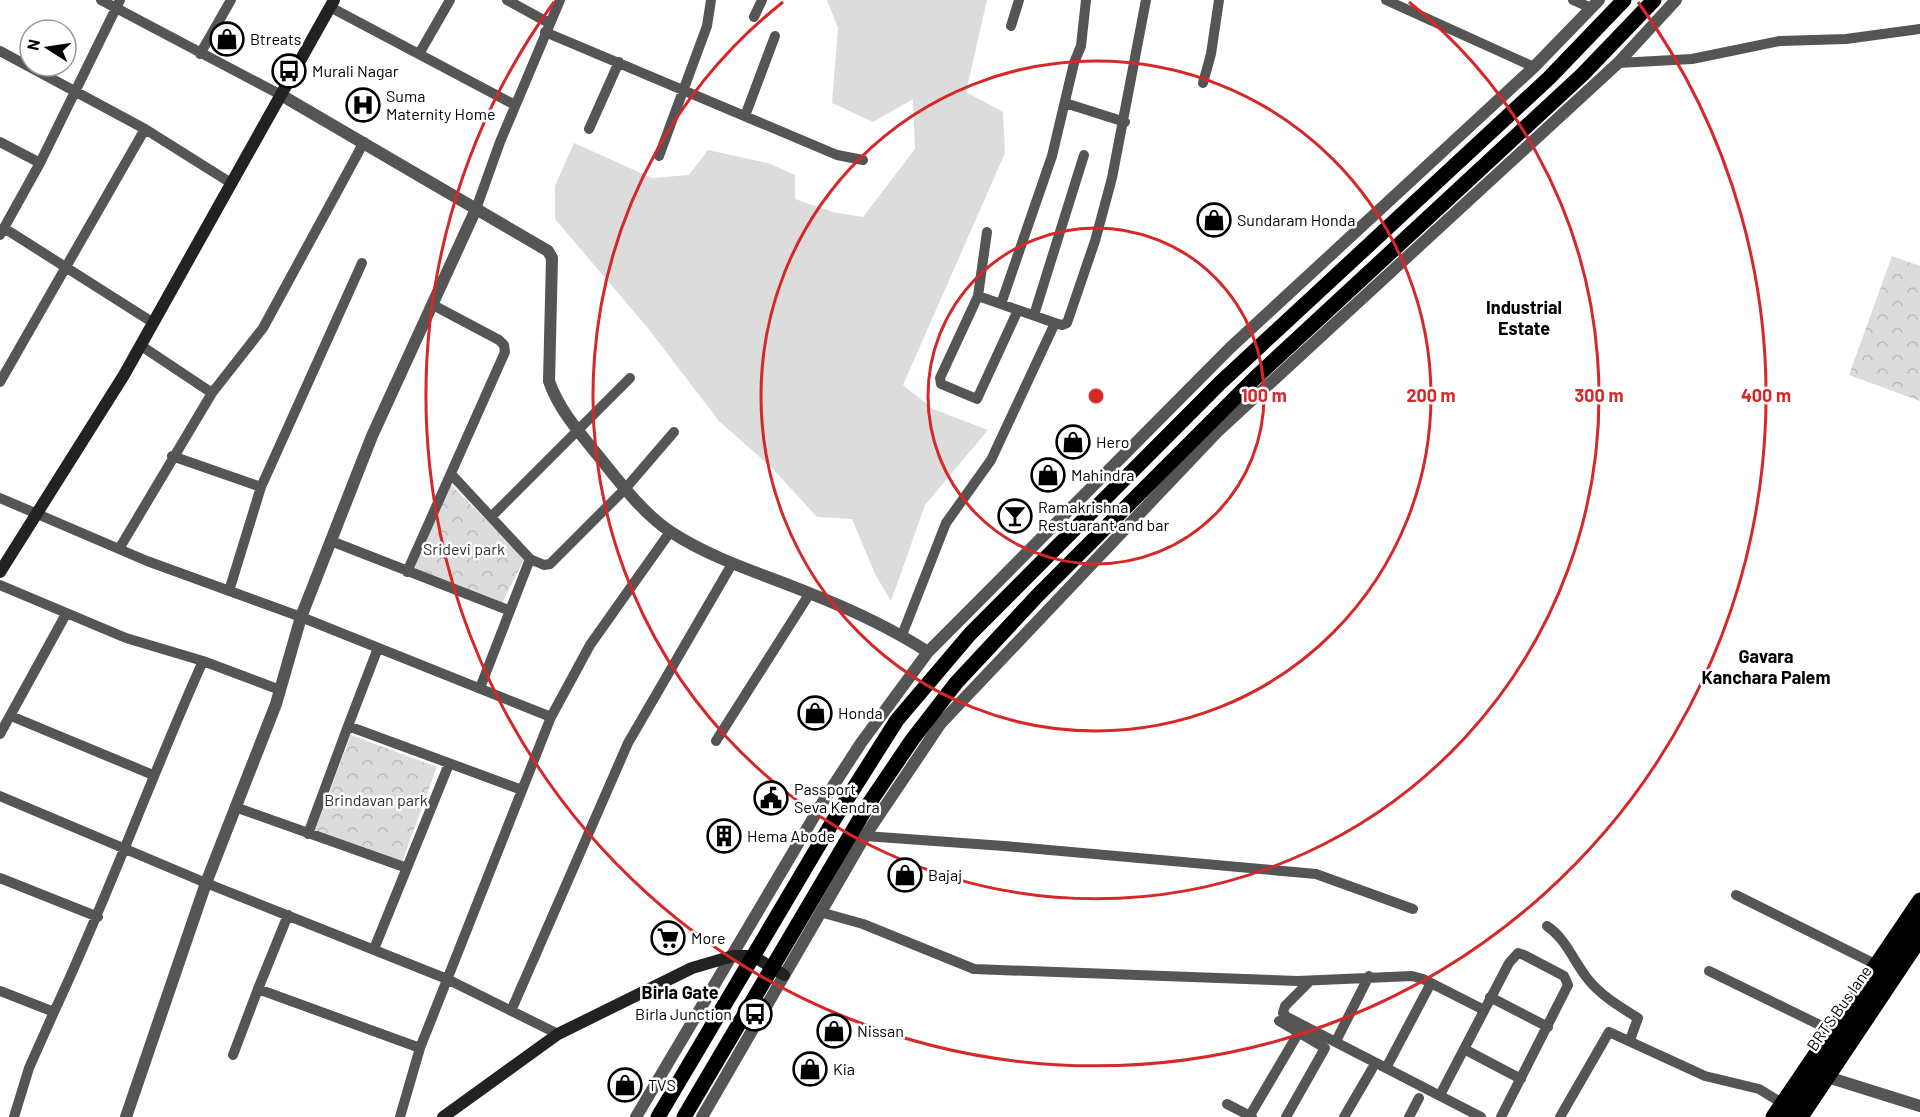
<svg xmlns="http://www.w3.org/2000/svg" width="1920" height="1117" viewBox="0 0 1920 1117" font-family="Barlow,sans-serif">
<style>
.green{fill:#dcdcdc}
.park{fill:url(#park-crowns)}
.lines{fill:none;stroke-linecap:round;stroke-linejoin:round}
.minor{stroke:#555;stroke-width:10}
.tertiary{stroke:#555;stroke-width:12}
.secondary{stroke:#222;stroke-width:12}
.primary{stroke:#000;stroke-width:15}
.ring{fill:none;stroke:#d62828;stroke-width:3}
.labels{text-anchor:middle;stroke-width:5;stroke-linejoin:round;paint-order:stroke}
.poi-label{font-size:16px;fill:#000;stroke:#fff;text-anchor:start}
.park-label{font-size:16px;fill:#333;stroke:#fff}
.street-label{font-size:16px;fill:#000;stroke:#fff}
.neighbourhood-label{font-size:18px;font-weight:bold;fill:#000;stroke:#fff}
.centre{fill:#d62828;stroke:#fff;stroke-width:3}
.ring-label{font-size:18px;text-anchor:middle;font-weight:bold;fill:#d62828;stroke:#fff;stroke-width:5;stroke-linejoin:round;paint-order:stroke}
</style>
<defs>
<pattern id="park-crowns" width="20" height="18" patternUnits="userSpaceOnUse" patternTransform="scale(1.5)"><rect width="20" height="18" fill="#dcdcdc"/><path d="M2 6a3 3 0 1 1 6 0M12 15a3 3 0 1 1 6 0" fill="none" stroke="#bbb"/></pattern>
</defs>
<rect width="100%" height="100%" fill="#fff"/>
<path class="green" d="M827 0H987L966 92 1003 112 1005 153 903 385 933 409 988 430 925 505 891 601 875 574 852 519 817 517 772 468 719 421 647 327 555 219V186L574 143 652 178 689 175 708 150 768 163 795 175V199L833 212 863 217 915 149 913 99 873 122 832 103 838 28Z"/>
<path class="park" d="M1892 256 1920 266V401L1849 375Z
M450 484 525 558 502 603 414 570Z
M351 735 437 767 401 865 314 832Z"/>
<g class="lines">
<path class="minor" d="M101 0 281 95
M507 0 549 23
M1386 0 1534 67
M1573 0 1591 8
M330 7 515 105
M754 17 762 0
M1011 26 1019 0
M545 32 837 155 863 160
M0 51 145 129 0 382
M200 54 231 0
M419 54 450 0
M1618 63 1692 59 1780 41 1846 39 1920 29
M1203 83 1211 54 1219 0
M1065 103 1125 122
M745 116 775 36
M145 129 231 183
M589 129 619 62
M0 142 40 163
M659 156 707 26 711 0
M476 209 500 142 560 0
M4 228 152 322
M987 232 978 296 940 378 941 384 977 399 1018 310
M0 235 40 163 120 0
M978 296 1055 323
M1001 304 1052 156 1074 63 1081 46 1086 0
M1034 315 1084 155
M140 345 212 393
M172 456 261 487
M451 474 530 559 480 688
M0 498 147 561 301 617 551 717
M491 517 630 378
M331 541 508 610
M119 549 212 393 263 328 364 142
M530 559 544 565 550 564 625 489 674 432
M407 572 505 352 504 345 499 340 433 305
M0 585 126 638 203 661
M229 591 261 487 362 263
M902 635 946 523 991 460 1055 323 1062 325 1067 323 1095 241 1112 178 1146 0
M11 716 153 775
M348 726 378 648
M0 734 66 614
M716 741 810 593
M0 796 206 883 447 979 558 1034
M235 807 407 868
M308 834 348 726 522 790
M865 836 1004 846 1316 874 1413 909
M0 878 98 917
M1736 895 1877 965
M820 912 863 924 974 969 1298 981 1412 976 1423 979 1484 1010
M288 915 258 989 420 1048
M1547 926C1566 939 1573 960 1587 978 1600 995 1620 1007 1638 1018L1630 1040
M374 949 449 764
M1709 971 1830 1030
M1310 981 1285 1006 1283 1013 1287 1017 1481 1117
M0 991 54 1012C108 897 151 777 203 661L280 690
M1490 997 1548 1027
M511 1011 628 743 732 564
M1279 1021 1325 1048 1286 1117
M1336 1041 1369 976
M1464 1049 1521 1079
M233 1055 258 989
M1386 1068 1431 983
M1440 1095 1509 963 1518 953 1524 955 1564 976 1568 985 1501 1117
M1227 1104 1252 1117
M14 1117 29 1068 54 1012
M400 1117 420 1048 551 717 590 645 670 532
M1249 1117 1299 1032
M1344 1117 1372 1069
M1409 1117 1419 1098
M1560 1117 1609 1032 1705 1076 1759 1089 1782 1103"/>
<path class="tertiary" d="M281 95 548 251 552 258 549 381C558 408 578 431 596 453 618 480 642 513 671 532 714 560 763 574 809 593 850 609 891 628 928 652
M1821 1075 1920 1106
M126 1117 206 883 276 704 301 617 372 436 476 209
M636 1117 824 800 861 743 928 652 1230 348 1534 67 1599 0
M702 1117 865 836 941 723 1217 432 1618 63 1676 0"/>
<path class="secondary" d="M0 572 124 375 334 0
M443 1117 558 1034 692 968 733 956H753L784 975"/>
<path class="primary" d="M658 1117 835 818 897 720 970 634 1220 383 1549 78 1624 0
M684 1117 868 805 912 740 956 683 1038 595 1255 378 1583 74 1654 0
M1773 1117 1920 900
M1787 1117 1920 920
M1801 1117 1920 939"/>
</g>
<g class="ring">
<circle cx="1096" cy="396" r="168"/>
<circle cx="1096" cy="396" r="335"/>
<path d="M1409 2A503 503 0 1 1 783 2"/>
<path d="M1638 2A670 670 0 1 1 554 2"/>
</g>
<defs>
<symbol id="shop-ring" viewBox="-11 -11 22 22"><circle r="9.5" fill="#fff" stroke="#000" stroke-width="1.5"/><path d="M-5-2.5h2.3a2.7 3.5 0 0 1 5.4 0H5L5.5 6h-11ZM-1.5-2.5h3a1.5 2.3 0 0 0-3 0Z" fill="#000"/></symbol>
<symbol id="bus-ring" viewBox="-11 -11 22 22"><circle r="9.5" fill="#fff" stroke="#000" stroke-width="1.5"/><path d="M-5-6H5V4H4V6H2V4H-2V6H-4V4H-5ZM-3.5-4V0h7V-4ZM-3.5 1.2v1.5H-2V1.2ZM2 1.2v1.5H3.5V1.2Z" fill="#000"/></symbol>
<symbol id="hospital-ring" viewBox="-11 -11 22 22"><circle r="9.5" fill="#fff" stroke="#000" stroke-width="1.5"/><path d="M-5-5h3v3.5h4V-5h3V5h-3V1.5h-4V5h-3Z" fill="#000"/></symbol>
<symbol id="bar-ring" viewBox="-11 -11 22 22"><circle r="9.5" fill="#fff" stroke="#000" stroke-width="1.5"/><path d="M-6-5H6L.8 .8V4.5H3.5V6h-7V4.5H-.8V.8Z" fill="#000"/></symbol>
<symbol id="civic-ring" viewBox="-11 -11 22 22"><circle r="9.5" fill="#fff" stroke="#000" stroke-width="1.5"/><path d="M-.6-6.5H3V-4.5H.6V-3L4-1V1h2V6H-6V1h2V-1L-.6-3ZM-1.2 2.5V6h2.4V2.5Z" fill="#000"/></symbol>
<symbol id="building-ring" viewBox="-11 -11 22 22"><circle r="9.5" fill="#fff" stroke="#000" stroke-width="1.5"/><path d="M-4-6H4V6H1V3H-1V6H-4ZM-2.5-4.3h1.7v1.8h-1.7ZM.8-4.3h1.7v1.8H.8ZM-2.5-1h1.7V.8h-1.7ZM.8-1h1.7V.8H.8Z" fill="#000"/></symbol>
<symbol id="supermarket-ring" viewBox="-11 -11 22 22"><circle r="9.5" fill="#fff" stroke="#000" stroke-width="1.5"/><path d="M-6-5.5h2.5l.6 2H6L4.5 2H-2.5L-4.4-4H-6ZM-1.5 3.2a1.3 1.3 0 1 0 .1 0ZM3 3.2a1.3 1.3 0 1 0 .1 0Z" fill="#000"/></symbol>
</defs>
<g fill-rule="evenodd">
<use href="#shop-ring" x="208" y="20" width="38" height="38"/>
<use href="#bus-ring" x="270" y="52" width="38" height="38"/>
<use href="#hospital-ring" x="344" y="86" width="38" height="38"/>
<use href="#shop-ring" x="1195" y="201" width="38" height="38"/>
<use href="#shop-ring" x="1054" y="423" width="38" height="38"/>
<use href="#shop-ring" x="1029" y="456" width="38" height="38"/>
<use href="#bar-ring" x="996" y="497" width="38" height="38"/>
<use href="#shop-ring" x="796" y="694" width="38" height="38"/>
<use href="#civic-ring" x="752" y="779" width="38" height="38"/>
<use href="#building-ring" x="705" y="817" width="38" height="38"/>
<use href="#shop-ring" x="886" y="856" width="38" height="38"/>
<use href="#supermarket-ring" x="649" y="919" width="38" height="38"/>
<use href="#bus-ring" x="736" y="995" width="38" height="38"/>
<use href="#shop-ring" x="815" y="1012" width="38" height="38"/>
<use href="#shop-ring" x="791" y="1050" width="38" height="38"/>
<use href="#shop-ring" x="606" y="1066" width="38" height="38"/>
</g>
<g class="labels">
<g class="poi-label">
<text x="250" y="45">Btreats</text>
<text x="312" y="77">Murali Nagar</text>
<text x="386" y="102">Suma<tspan x="386" dy="18">Maternity Home</tspan></text>
<text x="1237" y="226">Sundaram Honda</text>
<text x="1096" y="448">Hero</text>
<text x="1071" y="481">Mahindra</text>
<text x="1038" y="513">Ramakrishna<tspan x="1038" dy="18">Restuarant and bar</tspan></text>
<text x="838" y="719">Honda</text>
<text x="794" y="795">Passport<tspan x="794" dy="18">Seva Kendra</tspan></text>
<text x="747" y="842">Hema Abode</text>
<text x="928" y="881">Bajaj</text>
<text x="691" y="944">More</text>
<text x="732" y="1020" text-anchor="end">Birla Junction</text>
<text x="857" y="1037">Nissan</text>
<text x="833" y="1075">Kia</text>
<text x="648" y="1091">TVS</text>
</g>
<g class="park-label">
<text x="464" y="555">Sridevi park</text>
<text x="376" y="806">Brindavan park</text>
</g>
<g class="street-label">
<text transform="translate(1839 1008) rotate(-55)" y="6">BRTS Bus lane</text>
</g>
<g class="neighbourhood-label">
<text x="1524" y="314">Industrial<tspan x="1524" dy="21">Estate</tspan></text>
<text x="1766" y="663">Gavara<tspan x="1766" dy="21">Kanchara Palem</tspan></text>
<text x="680" y="999">Birla Gate</text>
</g>
</g>
<circle cx="1096" cy="396" r="9" class="centre"/>
<g class="ring-label">
<text x="1264" y="402">100 m</text>
<text x="1431" y="402">200 m</text>
<text x="1599" y="402">300 m</text>
<text x="1766" y="402">400 m</text>
</g>
<g transform="translate(48 48) rotate(282)"><circle r="28" fill="#ffffff" stroke="#999999" stroke-width="1.5"/>
<path d="M0-4.5L10 22L0 15L-10 22Z" fill="#000000"/>
<text y="-9" font-size="16" font-weight="bold" text-anchor="middle" fill="#000000">N</text>
</g>
</svg>
